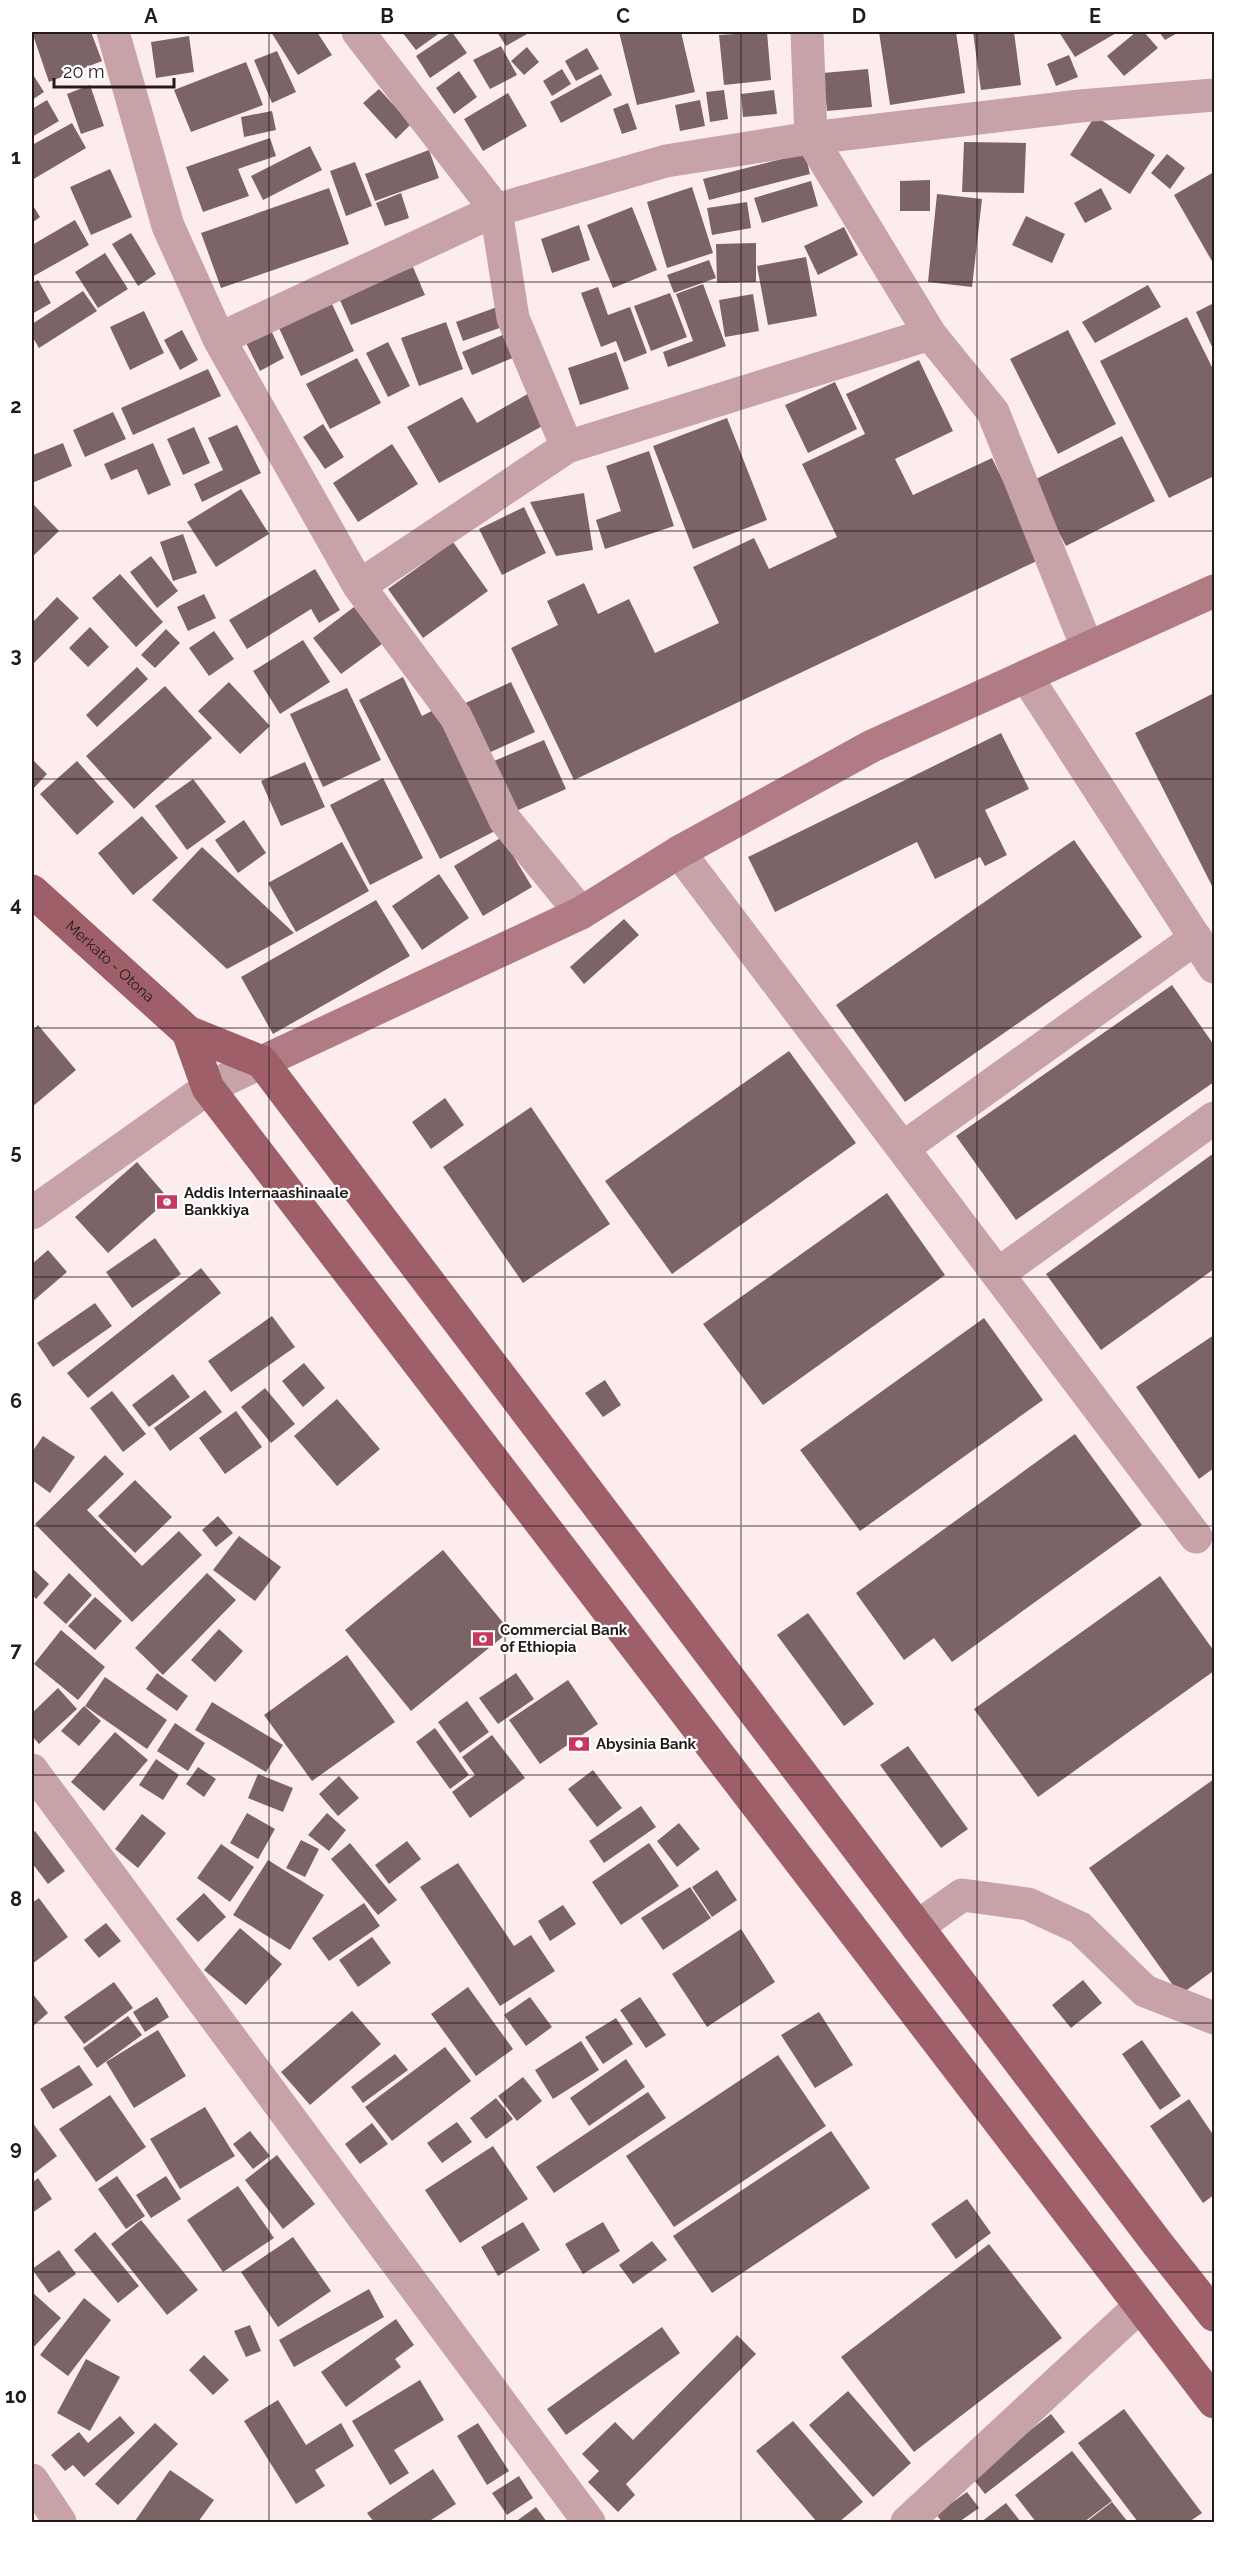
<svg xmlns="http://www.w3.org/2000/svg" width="1246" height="2554" viewBox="0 0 1246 2554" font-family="Raleway,sans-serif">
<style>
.building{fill:#7c6366}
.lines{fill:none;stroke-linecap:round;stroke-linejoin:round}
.minor{stroke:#c7a2a6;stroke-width:33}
.tertiary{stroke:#c7a2a6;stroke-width:33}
.secondary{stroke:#b17b83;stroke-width:33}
.primary{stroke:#9f5f69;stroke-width:33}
.grid{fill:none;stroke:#241a1b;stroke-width:1.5;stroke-opacity:0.55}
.labels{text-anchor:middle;stroke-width:4.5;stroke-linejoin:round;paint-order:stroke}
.street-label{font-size:15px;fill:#241a1b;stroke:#fff}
.poi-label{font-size:15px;font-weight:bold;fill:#241a1b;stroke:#fff;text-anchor:start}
.neatline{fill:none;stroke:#241a1b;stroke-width:2}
.grid-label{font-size:20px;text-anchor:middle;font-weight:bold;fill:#241a1b}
</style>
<rect width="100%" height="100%" fill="#fdecee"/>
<path class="building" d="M32 32H91L102 61 49 82Z
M271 32H317L332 55 298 75Z
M402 32H441L416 50Z
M452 32 467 53 430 78 416 56Z
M497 32H525L527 34 506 46Z
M619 32H681L695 92 637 105Z
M767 32 771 80 724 85 719 35Z
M879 32H956L965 93 890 105Z
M973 32H1014L1021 85 981 90Z
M1059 32H1118L1075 57Z
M1136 32H1144L1158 48 1124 76 1107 56Z
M1159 32H1179L1165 40Z
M189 36 194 72 156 78 151 42Z
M501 46 517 75 490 89 473 60Z
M527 47 539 62 524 75 511 61Z
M587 48 599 69 576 81 565 61Z
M277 51 296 92 272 103 254 60Z
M1069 55 1078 77 1056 86 1047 64Z
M246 62 263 105 191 132 174 90Z
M562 69 571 84 552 96 543 81Z
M868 69 872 107 827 111 823 73Z
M459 71 477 97 454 114 436 88Z
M32 73 44 92 32 100Z
M601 74 612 95 561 123 550 102Z
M90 85 104 126 81 134 67 94Z
M379 89 411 124 396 139 363 103Z
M724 90 728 119 710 122 706 92Z
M774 90 777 114 743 117 741 94Z
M508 93 527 126 483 151 464 119Z
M47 100 59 121 32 137V109Z
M700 100 705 126 680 131 675 105Z
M628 103 637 129 622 134 613 109Z
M272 111 276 130 244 137 241 117Z
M1095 116 1155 155 1130 194 1070 155Z
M72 123 86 148 32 180V145Z
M270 138 276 156 238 169 249 196 203 212 186 167Z
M964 142 1026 143 1024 193 962 192Z
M310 146 322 170 263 200 251 176Z
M429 150 439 178 375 201 365 174Z
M805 153 810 174 709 200 703 179Z
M1167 154 1185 168 1170 189 1151 173Z
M355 162 372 206 346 216 330 171Z
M110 169 132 217 91 235 70 187Z
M1214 172V262L1213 263 1174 195Z
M930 180V211H900V181Z
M811 181 818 206 762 223 754 198Z
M692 187 713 253 667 268 647 202Z
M329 188 349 244 221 288 201 233Z
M1101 188 1112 209 1085 223 1074 203Z
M401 193 409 218 385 226 376 203Z
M937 194 982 199 972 287 928 282Z
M747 202 751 228 712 235 707 208Z
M32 204 40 217 32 223Z
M632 207 657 270 613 288 587 225Z
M1026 216 1065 234 1052 263 1012 245Z
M75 220 89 245 32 277V245Z
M579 225 590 260 552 273 541 239Z
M844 227 858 255 818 275 804 246Z
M131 233 156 274 138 286 112 244Z
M756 243V282L717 283 716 244Z
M105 253 128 289 98 308 75 272Z
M806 257 817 316 768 325 757 266Z
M709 260 716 278 674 293 667 275Z
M413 267 425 295 351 325 339 298Z
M38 280 51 303 32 314V284Z
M703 284 726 346 668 367 663 352 693 341 676 294Z
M1148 285 1161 307 1095 343 1082 322Z
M598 287 608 315 630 307 647 353 624 362 616 341 601 347 581 293Z
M83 291 97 311 39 348 32 336V324Z
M670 293 687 337 651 351 634 306Z
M753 294 759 331 725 337 719 300Z
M1214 303V351L1196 312Z
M332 304 354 351 301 376 279 328Z
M497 307 505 326 463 341 456 322Z
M144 311 164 353 130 370 110 327Z
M1187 317 1214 371V476L1169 498 1100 361Z
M446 322 463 369 419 386 401 338Z
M270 328 284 358 260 371 245 341Z
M182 330 198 360 180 370 164 340Z
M1068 330 1116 424 1058 454 1010 359Z
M505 334 515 357 472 375 462 352Z
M388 342 410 386 388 397 366 353Z
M616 352 629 389 580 405 568 368Z
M357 358 381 403 330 429 306 384Z
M919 360 953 431 895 459 913 495 992 458 1041 559 574 780 511 648 558 625 547 601 584 583 598 614 629 599 655 653 719 623 693 567 754 538 769 569 837 537 802 464 865 434 846 394Z
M208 369 221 396 133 435 121 408Z
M835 382 857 429 808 453 785 405Z
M531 392 548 423 439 483 407 427 462 397 477 423Z
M113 412 126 439 85 457 73 430Z
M727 418 767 520 693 549 653 446Z
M323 424 344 457 325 469 303 437Z
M237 425 261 473 202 502 194 484 223 470 208 438Z
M194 427 210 463 183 475 167 439Z
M1122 436 1155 501 1066 546 1032 481Z
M63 443 72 466 32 483V451L33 455Z
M153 443 171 485 148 495 137 469 111 480 104 464Z
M392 444 418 484 358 522 333 483Z
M649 451 674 526 605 549 596 520 621 511 606 466Z
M241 489 269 534 216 567 187 522Z
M584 493 593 550 556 556 530 502Z
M32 503 59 531 32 557Z
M524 507 546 553 502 575 479 529Z
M183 534 197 573 173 581 160 542Z
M453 542 488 591 423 638 388 589Z
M151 556 178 591 157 608 130 572Z
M315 569 340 610 319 623 311 609 247 649 229 620Z
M120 574 163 622 136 647 92 598Z
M204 594 216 618 188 631 177 607Z
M57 597 79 618 32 665V623Z
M354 607 382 644 341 674 313 638Z
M90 627 109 647 88 667 69 648Z
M166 629 180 643 155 668 141 655Z
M214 631 234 659 209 676 189 648Z
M303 640 330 682 280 714 253 671Z
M137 667 148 679 97 727 86 715Z
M403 677 422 716 439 707 501 828 440 859 359 700Z
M229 682 270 726 240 754 198 711Z
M511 682 535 732 482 756 459 706Z
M165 686 212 738 134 809 86 756Z
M347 688 381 760 323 787 290 714Z
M1214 693V890L1135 733Z
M1001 733 1029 789 985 810 1007 855 985 866 980 857 935 879 917 842 775 912 748 857Z
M544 740 566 789 516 811 494 761Z
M32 759 47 774 32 790Z
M77 761 114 802 77 835 40 794Z
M305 762 325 807 281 826 261 781Z
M383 778 423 858 370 885 330 805Z
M193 779 226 822 187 850 155 806Z
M142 816 178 858 133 895 98 853Z
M244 820 266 853 238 873 215 840Z
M502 837 532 887 483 916 454 866Z
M1074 840 1142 937 905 1102 836 1005Z
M342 842 369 891 296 932 268 883Z
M202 847 294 933 227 969 152 900Z
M439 874 469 918 422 950 392 906Z
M376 900 410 956 273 1034 241 977Z
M624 919 639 935 584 984 570 967Z
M1172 985 1214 1045V1082L1016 1220 956 1136Z
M38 1025 76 1070 32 1107V1031Z
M789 1051 856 1143 672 1274 605 1181Z
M445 1098 464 1125 431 1149 412 1122Z
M531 1107 610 1224 523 1283 443 1167Z
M1214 1153V1269L1101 1350 1046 1274Z
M137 1162 169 1199 108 1253 75 1217Z
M887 1193 945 1275 763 1405 703 1324Z
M155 1238 181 1274 132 1308 106 1272Z
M48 1250 67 1272 32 1302V1264Z
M201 1268 221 1293 88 1398 67 1373Z
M95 1303 112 1326 53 1367 37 1343Z
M272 1316 295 1347 231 1392 208 1361Z
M984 1318 1043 1400 860 1531 800 1450Z
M1214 1335V1468L1199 1479 1136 1387Z
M304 1363 325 1388 303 1407 282 1381Z
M173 1374 190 1397 149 1427 132 1405Z
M605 1380 621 1405 603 1417 585 1393Z
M265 1388 295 1424 271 1443 241 1407Z
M205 1390 222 1412 170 1451 154 1428Z
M112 1391 146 1434 123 1452 90 1408Z
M337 1399 380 1449 337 1486 294 1436Z
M236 1411 262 1447 225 1474 199 1438Z
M1075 1434 1142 1525 952 1662 934 1638 904 1660 856 1593Z
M43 1436 75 1457 50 1493 32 1480V1452Z
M105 1455 124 1474 87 1510 142 1566 179 1531 202 1555 132 1622 35 1524Z
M135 1480 172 1517 135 1553 98 1516Z
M218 1516 233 1533 216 1547 202 1530Z
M239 1536 281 1567 255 1601 213 1570Z
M443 1550 510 1631 411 1711 345 1630Z
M32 1568 49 1584 36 1599 32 1595Z
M69 1573 92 1595 66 1624 43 1603Z
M207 1573 236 1600 163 1675 135 1648Z
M1160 1576 1214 1651V1671L1038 1797 974 1709Z
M95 1597 122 1621 95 1650 68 1626Z
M808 1613 874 1704 844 1726 777 1635Z
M219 1629 243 1651 215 1682 191 1660Z
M61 1630 105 1667 78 1700 34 1664Z
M347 1655 395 1722 312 1781 264 1715Z
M157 1673 188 1696 177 1711 146 1689Z
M516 1673 534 1699 498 1724 479 1698Z
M105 1677 167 1720 147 1749 85 1706Z
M568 1680 598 1724 540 1764 509 1720Z
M58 1688 77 1709 39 1744 32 1736V1713Z
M467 1701 489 1732 460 1753 438 1722Z
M212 1702 283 1745 266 1772 195 1730Z
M84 1706 101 1721 79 1746 61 1731Z
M175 1723 205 1743 188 1771 157 1751Z
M435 1728 469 1775 450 1789 416 1742Z
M115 1732 148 1760 104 1811 71 1782Z
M492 1735 525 1778 470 1818 452 1792 475 1775 462 1757Z
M908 1746 968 1829 941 1848 880 1765Z
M156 1759 179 1775 163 1800 139 1785Z
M198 1767 216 1779 204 1797 186 1784Z
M593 1770 622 1808 597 1827 568 1789Z
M258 1774 293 1788 283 1812 248 1798Z
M339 1776 359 1798 338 1816 319 1794Z
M1214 1779V1970L1180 1995 1089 1868Z
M641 1806 656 1827 604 1863 589 1841Z
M247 1813 275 1829 258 1859 230 1843Z
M327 1813 346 1830 329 1851 308 1835Z
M142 1814 166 1833 138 1868 115 1849Z
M679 1823 700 1849 677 1867 657 1841Z
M35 1831 65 1871 48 1884 32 1863V1833Z
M301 1840 319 1849 305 1877 286 1868Z
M407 1841 421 1859 389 1884 375 1865Z
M350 1843 397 1900 378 1915 331 1859Z
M649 1843 679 1886 621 1925 592 1882Z
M221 1844 254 1867 230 1902 197 1878Z
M268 1860 324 1895 290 1950 233 1915Z
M458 1863 514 1946 531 1935 555 1971 500 2006 420 1887Z
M717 1870 737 1900 712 1917 692 1887Z
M690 1887 711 1918 663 1950 641 1918Z
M204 1893 226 1917 198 1942 176 1919Z
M39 1898 68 1937 32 1964V1903Z
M364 1903 380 1926 329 1961 312 1938Z
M563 1905 576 1924 550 1941 538 1921Z
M106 1923 121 1941 99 1958 84 1940Z
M240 1928 282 1964 246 2005 204 1970Z
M741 1929 775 1982 707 2027 672 1974Z
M372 1937 391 1963 358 1987 339 1960Z
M1083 1980 1102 2003 1071 2028 1052 2005Z
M114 1982 133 2008 84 2044 64 2017Z
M468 1987 513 2049 476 2076 431 2014Z
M32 1993 48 2013 32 2027Z
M157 1997 169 2017 145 2032 133 2012Z
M530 1997 552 2027 526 2046 504 2015Z
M640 1997 666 2035 646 2048 620 2010Z
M352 2011 381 2044 310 2105 281 2072Z
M819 2012 853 2065 815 2088 781 2035Z
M128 2016 142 2035 97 2068 83 2048Z
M616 2018 633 2044 603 2064 585 2037Z
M158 2030 186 2076 134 2108 106 2062Z
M1142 2040 1181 2096 1160 2110 1122 2054Z
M581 2041 599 2070 553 2099 535 2070Z
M445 2047 471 2081 392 2141 365 2107Z
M395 2054 408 2070 363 2103 351 2087Z
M778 2055 826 2126 674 2227 626 2156Z
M626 2059 645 2087 589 2126 570 2098Z
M79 2065 93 2085 53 2109 40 2089Z
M523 2077 542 2101 517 2121 498 2096Z
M648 2092 666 2118 554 2193 536 2167Z
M110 2095 146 2147 96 2182 59 2129Z
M496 2098 513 2119 486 2139 470 2118Z
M1189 2099 1214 2136V2195L1203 2203 1150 2126Z
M205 2107 235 2156 180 2189 150 2139Z
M32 2122 57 2156 32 2175Z
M457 2122 472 2142 442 2163 427 2143Z
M372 2123 388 2144 360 2164 345 2144Z
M250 2131 270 2156 253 2169 233 2144Z
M831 2131 870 2188 712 2293 673 2236Z
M493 2146 528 2199 460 2243 425 2190Z
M277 2155 315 2204 283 2229 245 2180Z
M117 2176 145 2216 126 2229 98 2189Z
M166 2176 181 2199 151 2218 136 2195Z
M38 2178 52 2199 32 2213V2183Z
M238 2186 274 2238 223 2272 187 2220Z
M967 2199 991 2233 956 2259 931 2224Z
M141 2220 198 2290 167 2315 111 2244Z
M523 2222 540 2250 498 2276 481 2247Z
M603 2222 620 2251 583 2274 565 2244Z
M95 2232 139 2286 118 2303 74 2250Z
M293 2237 331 2291 278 2327 241 2272Z
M652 2241 667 2260 633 2284 619 2265Z
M989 2244 1062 2338 914 2452 841 2357Z
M59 2250 76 2274 49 2293 32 2269Z
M369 2289 384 2317 294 2367 279 2340Z
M32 2292 61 2318 32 2349Z
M84 2298 111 2320 68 2376 40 2355Z
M396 2319 414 2345 395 2359 401 2367 346 2407 321 2372Z
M250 2325 261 2351 246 2357 234 2331Z
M662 2327 680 2353 566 2435 547 2409Z
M737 2335 756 2354 626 2484 635 2495 618 2512 588 2482 599 2471 582 2454 615 2422 633 2440Z
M204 2355 229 2380 213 2395 189 2370Z
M86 2359 120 2377 90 2431 57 2413Z
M420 2380 444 2420 394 2450 409 2473 390 2485 352 2421Z
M848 2391 911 2463 873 2497 809 2425Z
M278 2400 306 2445 341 2423 354 2446 315 2470 325 2486 296 2504 244 2421Z
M1124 2409 1202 2513 1189 2522H1138L1078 2443Z
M1051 2414 1065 2432 985 2494 971 2476Z
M120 2416 135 2433 84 2477 73 2465 65 2471 51 2455 79 2432 88 2443Z
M793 2421 863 2502 839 2522H817L756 2451Z
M155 2423 178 2444 118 2505 95 2484Z
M478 2423 509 2471 487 2485 457 2436Z
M1072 2451 1112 2501 1084 2522H1036L1015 2495Z
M433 2469 456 2504 428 2522H374L367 2513Z
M170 2470 214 2500 198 2522H138L135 2521Z
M519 2476 533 2498 507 2515 492 2493Z
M967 2492 979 2508 959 2522H942L936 2514Z
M1112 2502 1128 2522H1086Z
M1006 2503 1021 2522H981Z
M536 2507 547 2522H515Z"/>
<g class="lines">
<path class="minor" d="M113 32 168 226 219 339 359 586 456 717 505 820 581 913
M358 32 496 210 513 318 567 447
M807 32 811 138 930 334 993 412 1087 647
M219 339 496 210 666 161 811 138 1080 106 1214 95
M359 586 567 447 930 334
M1026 676 1214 967
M679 852 1196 1537
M903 1148 1196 938
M998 1274 1214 1118
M32 1770 589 2522
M917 1927 962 1895 1028 1904 1080 1928 1145 1991 1214 2018
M32 2480 60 2522
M907 2522 1139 2307"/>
<path class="tertiary" d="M32 1213 208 1088 262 1062"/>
<path class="secondary" d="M262 1062 581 913 679 852 872 746 1214 591"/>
<g class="primary">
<path id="s1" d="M32 891 188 1032 262 1062 1157 2243 1214 2315"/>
<path d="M188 1032 208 1088 1214 2402"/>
</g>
</g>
<path class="grid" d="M269 32V2522M505 32V2522M741 32V2522M977 32V2522M32 282H1214M32 531H1214M32 779H1214M32 1028H1214M32 1277H1214M32 1526H1214M32 1775H1214M32 2023H1214M32 2272H1214"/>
<defs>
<symbol id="bank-bare" viewBox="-9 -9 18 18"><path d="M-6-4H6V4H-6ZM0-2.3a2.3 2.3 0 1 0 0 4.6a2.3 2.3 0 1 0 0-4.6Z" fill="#c7385d" stroke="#fff" stroke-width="2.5" paint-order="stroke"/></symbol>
</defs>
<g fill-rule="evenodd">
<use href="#bank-bare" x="152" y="1187" width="30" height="30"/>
<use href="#bank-bare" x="468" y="1624" width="30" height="30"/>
<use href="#bank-bare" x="564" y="1729" width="30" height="30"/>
</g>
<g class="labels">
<g class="street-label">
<text dy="5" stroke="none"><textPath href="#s1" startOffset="105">Merkato - Otona</textPath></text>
</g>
<g class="poi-label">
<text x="184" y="1198">Addis Internaashinaale<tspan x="184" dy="17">Bankkiya</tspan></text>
<text x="500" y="1635">Commercial Bank<tspan x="500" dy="17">of Ethiopia</tspan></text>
<text x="596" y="1749">Abysinia Bank</text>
</g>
</g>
<rect width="1246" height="2554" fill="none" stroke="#ffffff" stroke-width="66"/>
<path d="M54 78v9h120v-9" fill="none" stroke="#241a1b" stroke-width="3"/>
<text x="63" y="78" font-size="18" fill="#241a1b" stroke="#ffffff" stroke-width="4.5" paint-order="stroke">20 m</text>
<rect x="33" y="33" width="1180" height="2488" class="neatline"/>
<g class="grid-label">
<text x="151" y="23">A</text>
<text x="387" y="23">B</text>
<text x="623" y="23">C</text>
<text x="859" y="23">D</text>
<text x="1095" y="23">E</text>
<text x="16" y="164">1</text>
<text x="16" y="413">2</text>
<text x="16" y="662">3</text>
<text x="16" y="911">4</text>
<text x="16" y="1159">5</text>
<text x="16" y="1408">6</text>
<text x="16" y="1657">7</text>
<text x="16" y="1906">8</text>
<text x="16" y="2155">9</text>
<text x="16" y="2403">10</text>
</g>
</svg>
